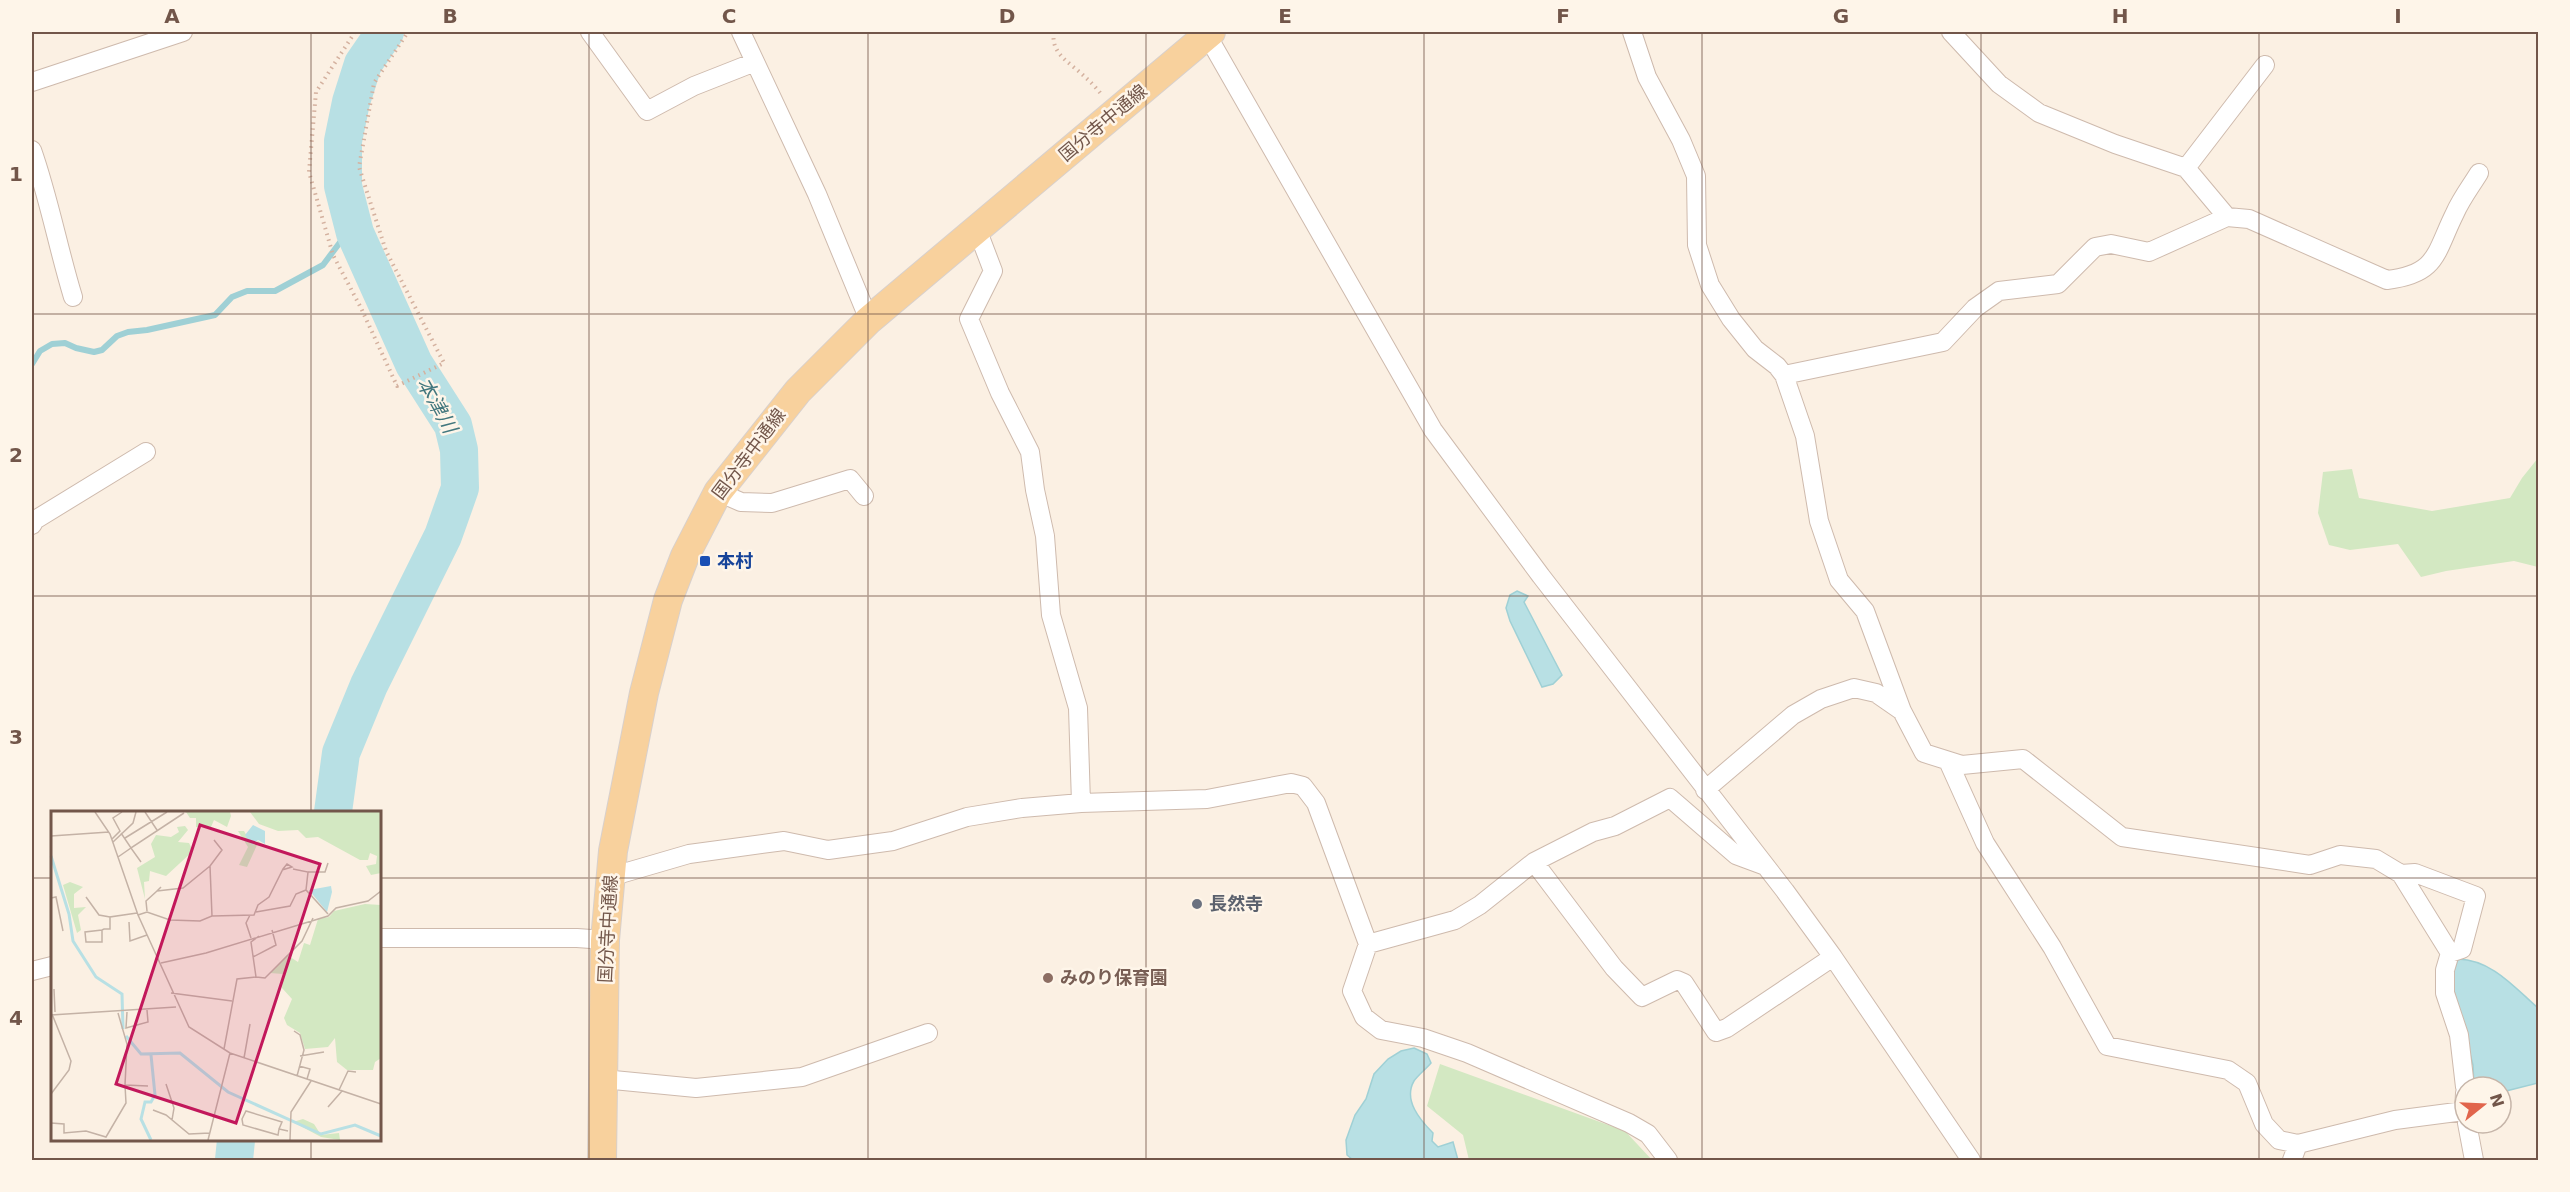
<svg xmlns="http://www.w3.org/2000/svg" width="2570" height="1192" viewBox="0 0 2570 1192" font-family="'DejaVu Sans','Noto Sans JP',sans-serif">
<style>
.green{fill:#d3e8c2}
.water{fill:#b8e0e4;stroke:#9fd0d5;stroke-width:1.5}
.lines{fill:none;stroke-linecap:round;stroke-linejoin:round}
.stream{stroke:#9fd0d5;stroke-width:6}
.river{stroke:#b8e0e4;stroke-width:38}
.street-casing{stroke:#cebaad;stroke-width:20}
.primary-casing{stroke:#d8d0cc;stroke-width:30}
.path{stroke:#d4b19f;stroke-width:4;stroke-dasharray:1.5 4.5;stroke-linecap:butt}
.street{stroke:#fff;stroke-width:18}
.primary{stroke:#f8d19d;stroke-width:28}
.grid{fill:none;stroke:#72564a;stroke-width:1.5;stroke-opacity:0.55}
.transit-dot{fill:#1a4fb4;stroke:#fef5e9;stroke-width:2}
.worship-dot{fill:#6b7280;stroke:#fef5e9;stroke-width:2}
.education-dot{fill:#8d6e63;stroke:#fef5e9;stroke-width:2}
.labels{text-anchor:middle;stroke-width:5;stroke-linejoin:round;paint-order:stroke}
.street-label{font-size:18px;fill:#72564a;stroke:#fef5e9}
.transit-label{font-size:18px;font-weight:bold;fill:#164399;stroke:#fef5e9;text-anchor:start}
.worship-label{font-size:18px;font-weight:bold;fill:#5b616d;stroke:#fef5e9;text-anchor:start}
.education-label{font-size:18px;font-weight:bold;fill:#785e54;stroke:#fef5e9;text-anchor:start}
.water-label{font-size:20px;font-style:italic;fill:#42777e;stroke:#fef5e9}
.inset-river{fill:none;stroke:#b8e0e4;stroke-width:3}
.inset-road{fill:none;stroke:#c4b2a6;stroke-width:1.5}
.view{fill:#c2185b;fill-opacity:0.15;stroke:#c2185b;stroke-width:3}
.inset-edge{fill:none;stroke:#72564a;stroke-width:3}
.neatline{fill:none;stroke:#72564a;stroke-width:2}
.grid-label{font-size:20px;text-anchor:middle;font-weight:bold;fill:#72564a}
</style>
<rect width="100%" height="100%" fill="#fbf0e3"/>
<path class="green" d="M2538 458V567L2514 561 2446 571 2421 577 2398 544 2350 550 2329 545 2318 513 2323 472 2352 469 2359 498 2432 511 2510 498 2522 478Z
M1440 1064 1625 1131 1652 1160H1469L1463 1135 1427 1106Z"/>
<path class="water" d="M1517 591 1528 596 1524 602 1562 675 1553 684 1542 687 1510 621 1506 608 1510 595Z
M2458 959C2492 960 2514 987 2538 1008V1083L2502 1092 2501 1087H2474L2473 1065 2453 987V974Z
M1414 1048 1427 1054 1431 1063C1426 1069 1418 1075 1414 1081 1403 1100 1420 1120 1433 1133L1432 1141 1438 1147 1453 1142 1458 1160H1353L1347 1155 1346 1140 1355 1115 1366 1099 1374 1074 1388 1059 1401 1051Z"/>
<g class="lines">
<path class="stream" d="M32 364 40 351 52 344 65 343 76 348 94 352 102 350 117 336 128 332 147 330 215 315 232 297 247 291H275L323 265 341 241 355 233"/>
<path class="river" d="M333 812 341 753 369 685 443 536 460 488 459 450 453 425 414 364 355 233 343 186V141L351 102 363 64 385 32
M234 1160 236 1140"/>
<defs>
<path id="street" d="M590 32 647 111 694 86 755 62
M741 32 817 194 869 320
M1632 32 1647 77 1681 140 1696 176 1697 245 1710 285 1731 319 1755 349 1777 366 1784 375 1943 342 1975 308 1999 291 2058 284 2095 247 2111 244 2149 252 2227 217 2249 219 2387 280C2438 274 2435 253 2455 213 2461 199 2471 186 2479 173
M1951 32 1999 84 2039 113 2115 144 2186 168 2227 217
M1207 35 1433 430 1541 576 1785 891 1833 957 1971 1160
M32 82 183 32
M32 150C49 198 58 248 73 297
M2186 168 2265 65
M977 229 993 271 969 319 1000 393 1030 452 1035 490 1045 536 1051 615 1078 708 1081 803
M1784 375 1805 436 1819 521 1839 580 1865 611 1902 711 1924 753 1962 765 2023 759 2122 837 2310 865 2340 855 2376 859 2401 874 2415 873 2476 896 2462 949 2450 953 2401 874
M718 492 741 502 772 503 850 479 864 496
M32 525 35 520 146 452
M1948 761 1985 843 2052 947 2107 1046 2228 1070 2247 1083 2264 1124 2279 1140 2298 1144 2292 1160
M1705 790 1793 715 1821 699 1854 688 1876 693 1902 711
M1534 862 1614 968 1642 997 1677 980 1684 983 1716 1032 1727 1028 1833 957
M610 877 689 854 784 841 828 850 893 841 967 817 1022 808 1081 803 1207 799 1291 783 1303 786 1316 803 1368 944 1455 920 1480 905 1534 862 1593 832 1615 826 1670 798 1736 855 1763 865
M380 938H577L605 940
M1368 944 1352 991 1364 1017 1381 1030 1423 1038 1467 1053 1629 1123 1648 1134 1668 1160
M2450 953 2445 970V993L2459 1035 2465 1087
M32 971 52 966
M603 1079 696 1088 802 1077 928 1033
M2467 1123 2474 1160
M2298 1144 2395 1120 2464 1111 2465 1093"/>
<path id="primary" d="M602 1160 605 940 613 851 644 693 668 600 685 556 718 492 798 391 869 320 1211 32"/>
</defs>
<use href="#street" class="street-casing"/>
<use href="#primary" class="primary-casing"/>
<path class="path" d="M355 32 316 92 309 172 333 255 361 308 397 386 444 363 386 251 359 167 374 83 408 32
M1054 32C1050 54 1071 63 1085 77 1091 82 1097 89 1102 95"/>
<use href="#street" class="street"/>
<use href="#primary" class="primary"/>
</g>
<path class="grid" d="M311 32V812M589 32V1160M868 32V1160M1146 32V1160M1424 32V1160M1702 32V1160M1981 32V1160M2259 32V1160M32 314H2538M32 596H2538M32 878H52M380 878H2538M311 1140V1160"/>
<rect class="transit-dot" x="699" y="555" width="12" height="12" rx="3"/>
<circle class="worship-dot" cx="1197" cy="904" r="6"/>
<circle class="education-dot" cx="1048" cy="978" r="6"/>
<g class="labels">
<g class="street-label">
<text transform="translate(1103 123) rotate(-40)" y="6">国分寺中通線</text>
<text transform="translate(749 454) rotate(-53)" y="6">国分寺中通線</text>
<text transform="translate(608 929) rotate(-87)" y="6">国分寺中通線</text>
</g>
<g class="transit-label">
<text x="717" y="567">本村</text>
</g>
<g class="worship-label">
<text x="1209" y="910">長然寺</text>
</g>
<g class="education-label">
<text x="1060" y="984">みのり保育園</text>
</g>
<g class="water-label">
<text transform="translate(437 405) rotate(61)" y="7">本津川</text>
</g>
</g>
<g transform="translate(51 811)">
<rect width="330" height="330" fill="#fbf0e3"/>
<path d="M135 1H179L180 5 176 16 163 9 160 16H145V7H139ZM199 1H330V62L320 64 315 55 325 53 326 45 319 42 317 49H309L267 26 255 27 247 19 227 20 208 13ZM134 15 137 19 127 31 138 32 142 40 115 65 99 60 98 70 93 71 94 88 86 57 104 46 100 33 105 24 120 26 128 21 126 16ZM187 20H193L201 34 207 30 213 34H206L196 56 188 54 197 36ZM19 71 32 76 23 83V97L35 96 27 104 30 119 26 122 12 74ZM314 93 330 94V247L324 251 322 259H296L286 251 284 227 277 236 254 238 249 222 236 214 233 207 241 188 231 177 232 163 219 162 236 144 247 151 253 132 259 134 267 108 278 106 283 100ZM252 308 263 313 270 324 288 322 289 329 270 326 242 311Z" fill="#d3e8c2"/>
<path d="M202 14 214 20V33L207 29 201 34 194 24ZM280 75 281 81 276 101 258 79Z" fill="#b8e0e4"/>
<path class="inset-river" d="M0 45 18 103 22 130 45 166 71 183 72 218M75 225 90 243 129 242 177 281 270 323 304 314 330 325M100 244 104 284 100 291H94L90 308 100 329"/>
<path class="inset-road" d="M44 1 59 23 87 104 138 216 179 242 330 293M94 1 106 19M70 22 80 37 133 2M0 25 58 21M74 27 116 1M61 28 69 20 62 7 71 1M62 31 82 12 85 1M67 46 80 37 90 51M242 58 257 61 255 79M257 61H274L277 52M110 76 106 80 132 77 159 55M35 86 48 104 59 106M0 87 5 86 12 120M96 100 95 90 106 80M205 101 239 95 245 83 255 79 277 103M87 104 96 101 119 109 149 110 161 105 159 55 171 39 163 29M199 104 195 112 200 127M161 105 203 104 207 94 218 86 232 58 236 53 241 56 231 59M78 111 79 130 96 124M51 119V131H35L34 121 51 119 53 118H59V106L86 102M202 146 225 134 221 119M110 152 155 142 277 105 285 97 317 90 330 80M205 166 214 167 251 130 262 107M3 178 4 201M120 182 181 190M76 201 75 217 97 211 96 199M67 202 76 233 74 274 97 275M0 204 125 196M243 220 249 224 253 239 246 265M173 238 186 168 205 166 200 131 208 125M249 245 273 241M193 247 199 213M248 255 259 258 256 268M115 273 123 297 121 309M288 279 297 260 305 261M0 283 18 259 20 250 1 203M277 296 291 280M102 299 115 304 138 323 159 322M0 312 13 313V322L35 320 55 326 75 292 74 274M228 318 227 324 192 314 191 308 195 300 231 311 228 318 237 320M157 329 179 242M239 329 240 301 260 270"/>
<path class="view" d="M149 14 269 53 185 312 65 273Z"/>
<rect width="330" height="330" class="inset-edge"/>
</g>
<rect width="2570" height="1192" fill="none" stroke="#fef5e9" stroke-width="66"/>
<g transform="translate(2483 1105) rotate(72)"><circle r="28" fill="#fef5e9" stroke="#c6b5a9" stroke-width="1.5"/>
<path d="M0-4.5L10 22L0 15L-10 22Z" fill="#e1654c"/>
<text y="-9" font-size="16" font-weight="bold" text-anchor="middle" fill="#72564a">N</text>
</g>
<rect x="33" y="33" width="2504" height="1126" class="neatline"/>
<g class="grid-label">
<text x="172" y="23">A</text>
<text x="450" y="23">B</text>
<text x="729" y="23">C</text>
<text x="1007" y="23">D</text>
<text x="1285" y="23">E</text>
<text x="1563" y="23">F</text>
<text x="1841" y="23">G</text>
<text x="2120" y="23">H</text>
<text x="2398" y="23">I</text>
<text x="16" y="181">1</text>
<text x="16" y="462">2</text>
<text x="16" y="744">3</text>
<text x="16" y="1025">4</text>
</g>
</svg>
